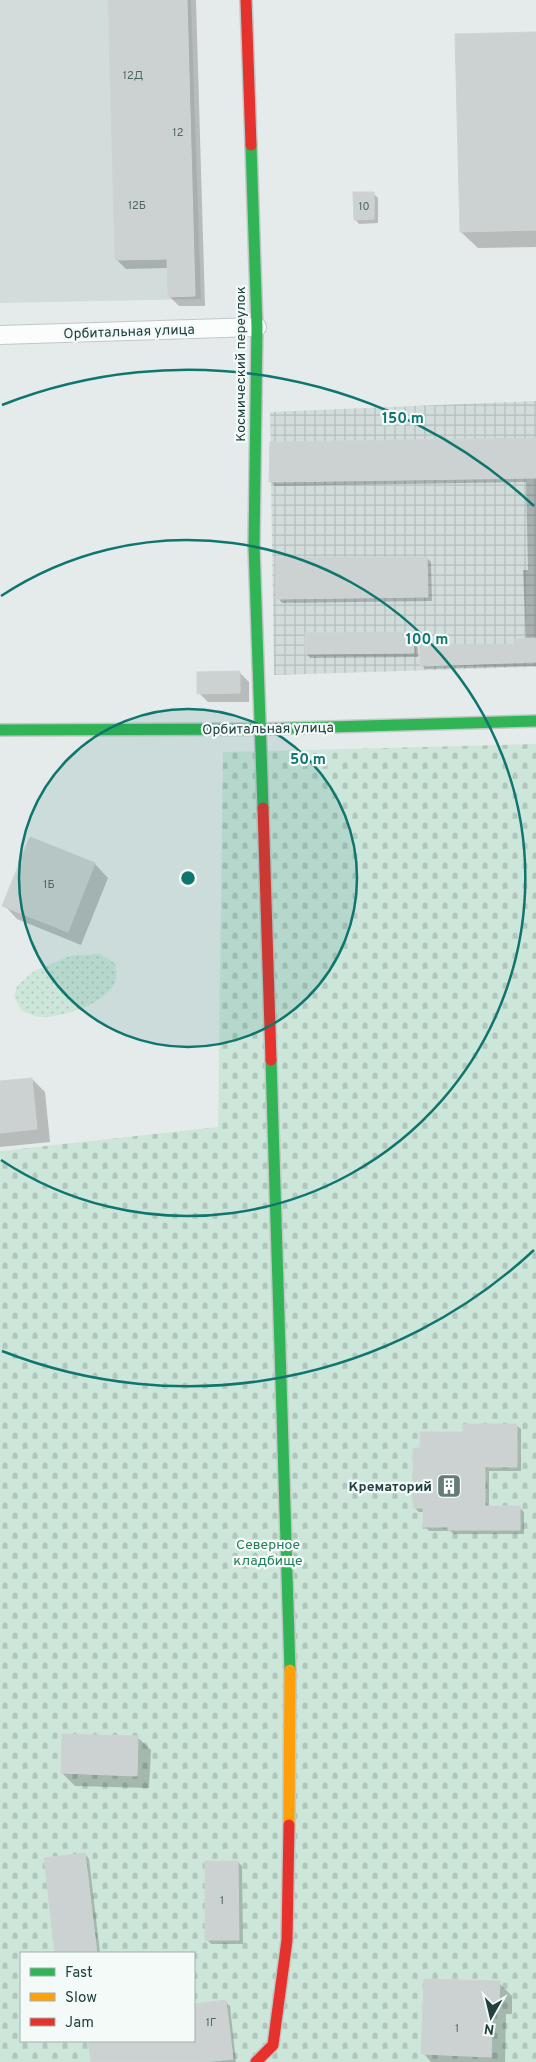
<svg xmlns="http://www.w3.org/2000/svg" width="536" height="2062" viewBox="0 0 536 2062" font-family="Overpass,sans-serif">
<style>
.built{fill:#d2dddb}
.industrial{fill:url(#industrial-grid)}
.grass{fill:url(#grass-dots)}
.cemetery{fill:url(#cemetery-stones);fill-rule:evenodd}
.shadow{fill:#0003}
.building{fill:#ccd2d1;stroke:#ced4d3}
.lines{fill:none;stroke-linecap:round;stroke-linejoin:round}
.street-casing{stroke:#c2c8c7;stroke-width:20}
.fast-casing{stroke:#c0c9c7;stroke-width:14}
.slow-casing{stroke:#c0c9c7;stroke-width:14}
.jam-casing{stroke:#c0c9c7;stroke-width:14}
.street{stroke:#fbfcfc;stroke-width:18}
.fast{stroke:#30b455;stroke-width:11}
.slow{stroke:#ff9f0a;stroke-width:11}
.jam{stroke:#e5322d;stroke-width:11}
.ring{fill:none;stroke:#0f766e;stroke-width:2.5}
.labels{text-anchor:middle;stroke-width:4.5;stroke-linejoin:round;paint-order:stroke}
.number-label{font-size:11px;fill:#4c6664}
.street-label{font-size:14px;fill:#20413f;stroke:#f3faf8}
.poi-label{font-size:14px;font-weight:bold;fill:#20413f;stroke:#f3faf8;text-anchor:end}
.park-label{font-size:14px;fill:#257d59;stroke:#f3faf8}
.centre{fill:#0f766e;stroke:#f3faf8;stroke-width:2.5}
.ring-label{font-size:15px;text-anchor:middle;font-weight:bold;fill:#0f766e;stroke:#f3faf8;stroke-width:4.5;stroke-linejoin:round;paint-order:stroke}
</style>
<defs>
<pattern id="industrial-grid" width="8" height="8" patternUnits="userSpaceOnUse" patternTransform="scale(1.25)"><rect width="8" height="8" fill="#d2dddb"/><path d="M0 4h8M4 0v8" fill="none" stroke="#b4bfbd"/></pattern>
<pattern id="grass-dots" width="8" height="8" patternUnits="userSpaceOnUse" patternTransform="scale(1.25)"><rect width="8" height="8" fill="#cde6da"/><path d="M2 2h.1M6 6h.1" fill="none" stroke="#b0c6bc" stroke-width="1.8" stroke-linecap="round"/></pattern>
<pattern id="cemetery-stones" width="16" height="16" patternUnits="userSpaceOnUse" patternTransform="scale(1.25)"><rect width="16" height="16" fill="#cde6da"/><path d="M2 7V4a2 2 0 0 1 4 0v3zM10 15v-3a2 2 0 0 1 4 0v3z" fill="#b0c6bc"/></pattern>
</defs>
<rect width="100%" height="100%" fill="#e5ebea"/>
<path class="built" d="M0 0H191L201 299 0 303Z"/>
<path class="industrial" d="M536 401V667L274 675 270 412Z"/>
<path class="grass" d="M100 954 116 964C116 970 117 977 115 983 106 1003 62 1018 41 1017 35 1017 28 1013 22 1011L14 997 17 986 34 971 70 956Z"/>
<path class="cemetery" d="M536 744V2062H0V1151L218 1127 223 752ZM21 1953H194V2041H21Z"/>
<path class="shadow" d="M109 0H196L205 306H179L169 296 168 268 126 269 116 259Z
M536 33V247L478 248 461 232Z
M373 193 378 198V223L359 224 355 219Z
M536 439V666L426 669 421 665 516 645 526 640 523 570H528L526 482 275 486 271 482Z
M427 558 431 562 432 601 282 603 278 598Z
M413 633 417 637 418 657 310 658 306 653Z
M240 673 249 682V702H208L199 693Z
M31 839 95 864 108 878 81 945 17 919 4 905Z
M32 1079 45 1092 50 1142 0 1147V1082Z
M516 1425 521 1429V1471H489V1507H519L524 1512V1534H454L450 1531H429L425 1526V1512H419L414 1507 421 1449 464 1433Z
M137 1737 151 1750 149 1788 75 1786 62 1773Z
M85 1854 89 1859 100 1953H57L46 1859Z
M238 1862 242 1866 243 1944H211L207 1939Z
M499 1983 512 1996V2014H506L505 2062H431L423 2053Z
M225 2002 230 2006 236 2062H92L90 2041H194V2005Z"/>
<path class="building" d="M108 0H187L195 296 168 297 167 259 115 260Z
M536 32V230L460 232 455 34Z
M353 192H374V219L354 220Z
M536 438V478L269 482 270 442Z
M427 557 428 597 276 599V558Z
M413 632 414 653 305 654V633Z
M536 638V662L420 666V645L515 644V639Z
M240 671V693L197 694V672Z
M30 837 95 863 68 932 2 906Z
M32 1078 37 1129 0 1133V1081Z
M463 1424H517V1467H485V1506H520V1530H448V1527H423V1508H413V1448H420V1432H463Z
M62 1734 138 1736 137 1776 61 1773Z
M85 1853 97 1953H55L44 1858Z
M205 1861H238L239 1940H205Z
M424 1979 500 1981 499 2001H493L491 2057 421 2054Z
M226 2000 233 2059 204 2062H91L88 2041H194V2004Z"/>
<g class="lines">
<defs>
<path id="street" d="M0 335 257 327"/>
<path id="fast" d="M251 145 257 327 254 546 263 808
M0 730 261 729 536 721
M271 1060 290 1670"/>
<path id="slow" d="M289 1825 290 1670"/>
<path id="jam" d="M246 0 251 145
M263 808 271 1060
M256 2062 273 2045 287 1940 289 1825"/>
</defs>
<use href="#street" class="street-casing"/>
<use href="#fast" class="fast-casing"/>
<use href="#slow" class="slow-casing"/>
<use href="#jam" class="jam-casing"/>
<use href="#street" class="street"/>
<use href="#fast" class="fast"/>
<use href="#slow" class="slow"/>
<use href="#jam" class="jam"/>
</g>
<circle cx="188" cy="878" r="169" fill="#0f766e" fill-opacity=".12"/>
<g class="ring">
<circle cx="188" cy="878" r="169"/>
<path d="M1 596A338 338 0 1 1 1 1160"/>
<path d="M534 1250A508 508 0 0 1 2 1351M2 405A508 508 0 0 1 534 506"/>
</g>
<defs>
<symbol id="building-square" viewBox="-11 -11 22 22"><rect x="-9" y="-9" width="18" height="18" rx="4" fill="#657c7b" stroke="#f3faf8"/><path d="M-4-6H4V6H1V3H-1V6H-4ZM-2.5-4.3h1.7v1.8h-1.7ZM.8-4.3h1.7v1.8H.8ZM-2.5-1h1.7V.8h-1.7ZM.8-1h1.7V.8H.8Z" fill="#fff"/></symbol>
</defs>
<g fill-rule="evenodd">
<use href="#building-square" x="435" y="1472" width="28" height="28"/>
</g>
<g class="labels">
<g class="number-label">
<text x="133" y="79">12Д</text>
<text x="178" y="136">12</text>
<text x="137" y="209">12Б</text>
<text x="364" y="210">10</text>
<text x="49" y="888">1Б</text>
<text x="222" y="1904">1</text>
<text x="211" y="2026">1Г</text>
<text x="457" y="2032">1</text>
</g>
<g class="street-label">
<text transform="translate(129 331) rotate(-2)" y="5">Орбитальная улица</text>
<text transform="translate(240 364) rotate(-90)" y="5">Космический переулок</text>
<text transform="translate(268 728) rotate(-1)" y="5">Орбитальная улица</text>
</g>
<g class="poi-label">
<text x="432" y="1491">Крематорий</text>
</g>
<g class="park-label">
<text x="268" y="1549">Северное<tspan x="268" dy="16">кладбище</tspan></text>
</g>
</g>
<circle cx="188" cy="878" r="8" class="centre"/>
<g class="ring-label">
<text x="403" y="423">150 m</text>
<text x="427" y="644">100 m</text>
<text x="308" y="764">50 m</text>
</g>
<rect x="20" y="1952" width="175" height="90" fill="#f3faf8" stroke="#9fb0ae"/>
<rect x="30" y="1968" width="25" height="8" fill="#30b455" stroke="#9fb0ae"/>
<text x="65" y="1977" font-size="15" fill="#20413f">Fast</text>
<rect x="30" y="1993" width="25" height="8" fill="#ff9f0a" stroke="#9fb0ae"/>
<text x="65" y="2002" font-size="15" fill="#20413f">Slow</text>
<rect x="30" y="2018" width="25" height="8" fill="#e5322d" stroke="#9fb0ae"/>
<text x="65" y="2027" font-size="15" fill="#20413f">Jam</text>
<g transform="translate(491 2017) rotate(188)" stroke="#f3faf8" stroke-width="4" paint-order="stroke">
<path d="M0-4L9 19L0 12L-9 19Z" fill="#20413f"/>
<text y="-8" font-size="14" font-weight="bold" text-anchor="middle" fill="#20413f">N</text>
</g>
</svg>
